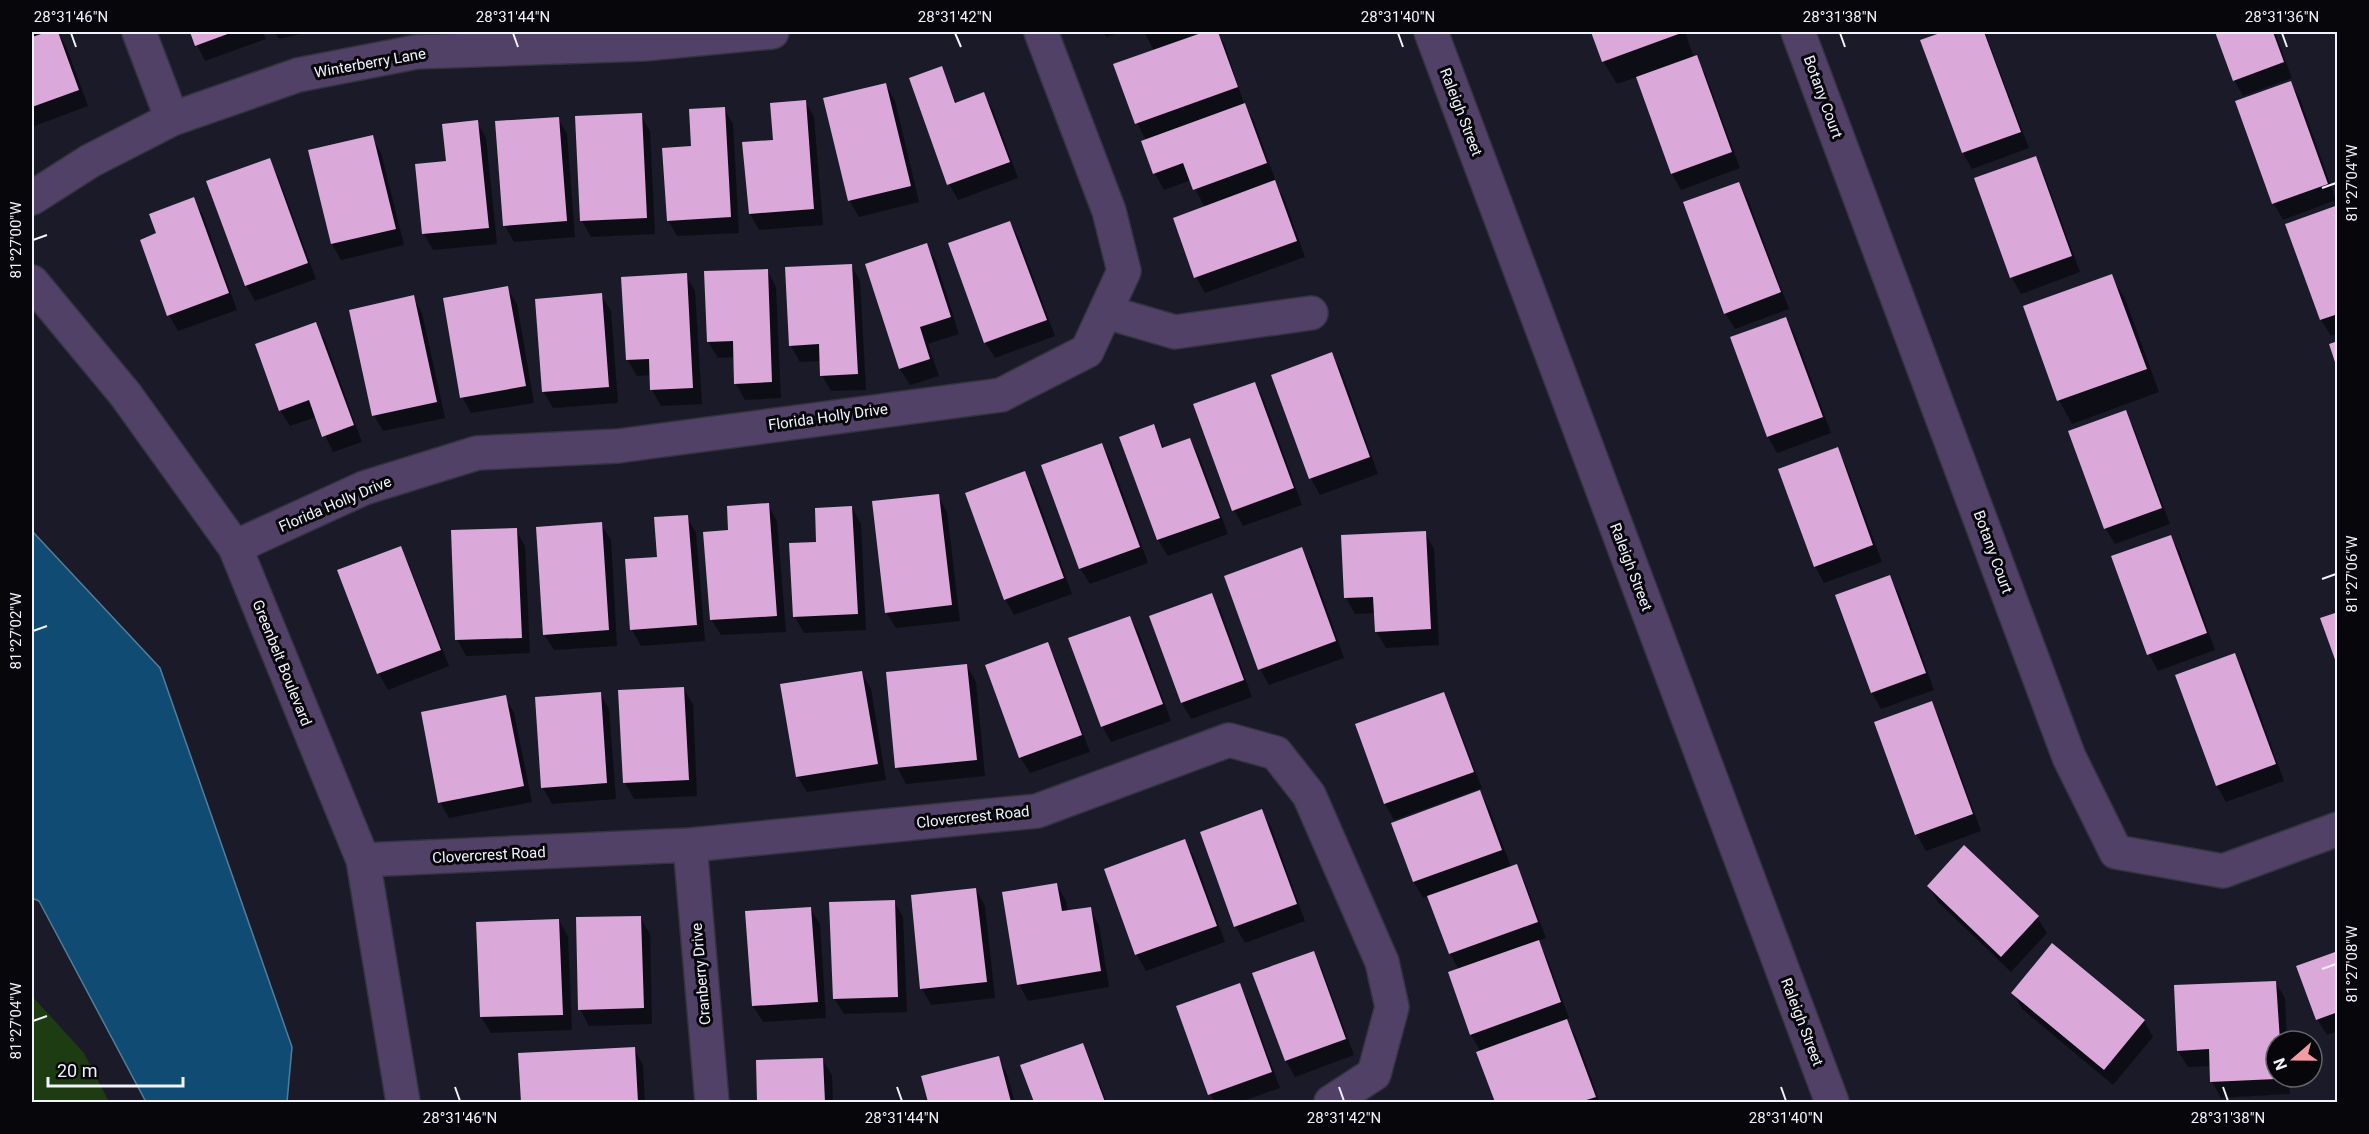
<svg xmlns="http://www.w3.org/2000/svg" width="2369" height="1134" viewBox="0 0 2369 1134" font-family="Roboto,sans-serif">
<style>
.green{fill:#1d3c11}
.water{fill:#0f4b72;stroke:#537d9b;stroke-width:1.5}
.shadow{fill:#0007}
.building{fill:#daa8d9}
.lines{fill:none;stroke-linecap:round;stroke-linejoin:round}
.minor-casing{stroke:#343441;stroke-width:36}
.minor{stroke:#524167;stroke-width:33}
.ticks{fill:none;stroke:#f2f2fc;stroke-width:2}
.labels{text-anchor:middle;stroke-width:6;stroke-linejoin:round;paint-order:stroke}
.street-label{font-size:15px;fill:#f2f2fc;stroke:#06060b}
.neatline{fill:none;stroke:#f2f2fc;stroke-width:2}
.ticks-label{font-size:15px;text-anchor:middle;fill:#f2f2fc}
</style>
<rect width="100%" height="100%" fill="#1a1a28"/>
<path class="green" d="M32 996 84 1053 109 1102H32Z"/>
<path class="water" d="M32 531 160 668 292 1047 287 1102H146L39 901 32 898Z"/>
<path class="shadow" d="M32 32H57L66 46 88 106 32 127Z
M191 32H263L266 39 205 61Z
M274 32H309L279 39Z
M1103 32H1122L1106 37Z
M1144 32H1217L1225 45 1244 104 1254 121 1275 179 1273 180 1284 198 1305 257 1205 293 1196 277 1174 219 1205 208 1191 180 1164 190 1155 174 1143 142 1146 140 1137 123 1154 51Z
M1593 32H1685L1694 58 1705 73 1740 168 1681 190 1672 174 1637 77 1617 84 1603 61Z
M1948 32H1985L2029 148 1972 169 1963 153 1922 41Z
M2216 32H2275L2292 78 2243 96 2234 80Z
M941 68 957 104 984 94 993 110 1018 178 958 200 949 184Z
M2290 82 2300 99 2336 200 2283 220 2274 204 2237 102Z
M886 85 895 101 919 202 859 217 849 200Z
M805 101 814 117 823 225 759 230 750 214 775 141Z
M724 108 733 124 739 233 677 236 668 220Z
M641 115 650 131 655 234 591 237 582 221Z
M558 118 567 134 575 237 514 242 505 226Z
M477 122 486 138 497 244 433 250 424 234 448 162Z
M372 137 381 153 404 245 341 260 332 244 310 151Z
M2035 158 2044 174 2080 272 2021 294 2012 278 1976 179Z
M269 160 278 176 316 279 255 301 246 285Z
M1739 183 1748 200 1789 309 1735 329 1725 313Z
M193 199 203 215 237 310 178 331 169 315 158 234Z
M2338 207V333L2331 336 2321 320 2287 225Z
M1010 222 1019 239 1055 336 995 358 985 342Z
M926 245 936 261 959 334 928 344 939 376 910 385 900 369 867 265Z
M851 265 860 281 866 390 831 391 822 375 821 361 800 362 791 346Z
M767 270 776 287 781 398 745 400 736 384 735 357 718 358 708 342Z
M686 275 695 291 702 404 661 406 652 390 651 375 637 376 627 359Z
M2111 276 2125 299 2159 392 2072 424 2059 400 2025 307Z
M507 288 517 304 534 403 471 413 462 397Z
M601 295 611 311 618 403 553 408 543 391Z
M413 297 422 313 445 418 383 431 374 415Z
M1786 319 1795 335 1831 433 1777 453 1768 437 1732 338Z
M315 324 325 340 362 442 333 452 316 417 290 426 280 410Z
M1331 354 1341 370 1378 474 1320 495 1311 479 1273 375Z
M1255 384 1264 400 1302 505 1243 526 1234 510Z
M2125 412 2134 428 2170 524 2115 544 2105 528Z
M1153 426 1165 449 1190 439 1199 456 1228 534 1168 556 1158 540 1121 438Z
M1102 445 1111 461 1148 563 1090 584 1080 568Z
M1837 449 1846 465 1882 562 1824 583 1815 566Z
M1024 473 1034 489 1072 594 1014 615 1005 599Z
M938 496 947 512 960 621 896 628 886 612Z
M768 505 777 521 786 632 721 635 711 619 729 532Z
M852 507 861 524 866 630 804 633 795 617 818 543Z
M687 517 696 533 705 641 641 646 632 630 658 558Z
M601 524 611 540 617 646 554 650 544 634Z
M516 530 525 546 530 653 466 656 457 639Z
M1425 533 1434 549 1439 645 1386 648 1376 631 1375 613 1355 614 1346 598Z
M2171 537 2180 553 2215 650 2158 671 2149 654 2113 557Z
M400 548 409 564 449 666 388 690 379 674 339 571Z
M1301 549 1311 565 1344 658 1269 685 1260 669Z
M1889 577 1899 593 1934 690 1881 709 1872 693 1837 596Z
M1211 595 1221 611 1252 697 1191 719 1182 703 1151 617Z
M1130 617 1139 633 1171 721 1111 742 1102 726Z
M1047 644 1056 660 1090 752 1030 773 1020 757Z
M2234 655 2244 671 2284 781 2226 802 2217 786 2177 675Z
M967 666 976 682 985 776 906 784 897 767Z
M862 673 871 689 886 780 807 792 797 776Z
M683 688 693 704 697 796 634 799 625 783Z
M600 693 609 709 616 799 552 804 543 788 537 698Z
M1443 694 1452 710 1482 788 1394 820 1385 804 1356 725Z
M505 697 514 713 532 802 449 818 440 802Z
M1931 703 1940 719 1981 831 1926 851 1917 835 1876 723Z
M1480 792 1489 808 1511 867 1516 865 1525 882 1546 938 1538 941 1547 958 1569 1018 1566 1020 1576 1037 1600 1102H1496L1478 1053 1481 1052 1471 1035 1450 973 1459 970 1450 954 1429 896 1423 898 1414 882 1393 824Z
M1261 811 1271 827 1305 921 1245 943 1235 926Z
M1185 841 1194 857 1225 942 1146 971 1137 955 1106 870Z
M1057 885 1066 901 1068 912 1090 909 1099 925 1109 987 1028 1001 1019 984Z
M1928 886 2037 917 2047 933 2011 972 1938 902Z
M976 890 985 906 995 998 931 1005 922 989 912 896Z
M894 901 903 917 907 1012 844 1014 834 998Z
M810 908 820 924 826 1018 763 1022 753 1006Z
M640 917 650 934 652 1024 589 1026 580 1009Z
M559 920 568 937 572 1030 491 1033 481 1017 478 923Z
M1313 953 1322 969 1354 1055 1295 1077 1286 1061Z
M2338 953V1031L2327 1035 2317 1019Z
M2275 982 2285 998 2287 1041H2276V1077H2289L2290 1094 2221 1098 2212 1082 2211 1066 2188 1067 2178 1051Z
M1239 985 1248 1001 1280 1088 1240 1102H1215L1210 1094Z
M2013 993 2144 1021 2153 1037 2113 1085 2022 1009Z
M1082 1044 1091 1061 1107 1102H1035L1022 1066Z
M634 1049 643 1065 645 1102H523L520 1054Z
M998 1058 1007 1074 1015 1102H929L923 1077Z
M822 1059 832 1075 833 1102H759L758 1061Z"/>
<path class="building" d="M47 32H58L79 90 32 107V37Z
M190 32H233L195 46Z
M1204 32H1218L1238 87 1135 124 1113 64Z
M1591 32H1684L1602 62Z
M1943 32H1984L2021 132 1962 153 1920 40Z
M2215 32H2273L2284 62 2233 81Z
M1697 55 1732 152 1671 174 1636 77Z
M942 66 955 103 984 92 1010 162 947 185 909 78Z
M2291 81 2328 184 2272 204 2235 101Z
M886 83 911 186 848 201 823 98Z
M806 100 814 209 749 214 742 142 773 140 770 103Z
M1245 103 1267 163 1193 190 1183 163 1153 174 1141 141Z
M725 107 731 217 667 221 662 148 691 146 689 109Z
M642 113 647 218 580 221 575 116Z
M559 117 567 221 503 226 495 121Z
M478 120 489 228 422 234 415 164 446 161 442 124Z
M373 135 396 229 331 244 308 150Z
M2036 156 2072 256 2010 278 1974 178Z
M270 158 308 263 245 286 206 181Z
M1275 180 1297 241 1194 278 1173 218Z
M1739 182 1781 292 1724 314 1683 202Z
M194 197 229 293 167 316 140 240 156 233 149 214Z
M2338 205V314L2320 320 2285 224Z
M1010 221 1047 320 984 343 948 243Z
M927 243 951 317 920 327 930 359 899 369 865 264Z
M852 264 858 374 820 376 819 344 789 346 785 267Z
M768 269 772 382 734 384 733 341 707 342 704 271Z
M687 273 693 388 650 390 649 359 626 360 621 277Z
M2112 274 2147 369 2057 401 2023 306Z
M508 286 526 386 460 398 443 298Z
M602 293 609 387 542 392 535 299Z
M414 295 437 402 372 416 349 310Z
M1786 317 1823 417 1767 437 1730 337Z
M316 322 354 425 322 437 309 400 279 411 255 344Z
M2338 341V368H2337L2329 344Z
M1332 352 1370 457 1309 479 1271 375Z
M1255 382 1294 488 1232 511 1193 404Z
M2126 410 2162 508 2104 529 2068 431Z
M1154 424 1162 448 1190 438 1220 518 1157 540 1119 437Z
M1102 443 1140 547 1079 569 1041 465Z
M1838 447 1873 545 1814 567 1778 469Z
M1025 471 1064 578 1004 600 965 493Z
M939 494 952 605 885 613 872 501Z
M769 503 777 616 710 620 703 532 728 530 727 506Z
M852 506 858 614 793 617 789 543 816 542 815 508Z
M688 515 697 625 630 630 625 559 657 557 654 517Z
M602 522 609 630 543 635 536 527Z
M517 528 522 638 455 640 451 530Z
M1426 531 1431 629 1375 632 1373 597 1344 598 1341 535Z
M2171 535 2207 633 2147 655 2111 556Z
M401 546 441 650 377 674 337 570Z
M1302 547 1336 641 1258 670 1224 576Z
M1890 575 1926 673 1871 693 1835 595Z
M1212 593 1244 680 1181 703 1149 616Z
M2338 612V665H2337L2320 618Z
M1130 616 1163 704 1101 727 1068 638Z
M1048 642 1082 735 1019 758 985 665Z
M2235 653 2276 764 2216 786 2175 675Z
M967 664 977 760 895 768 886 672Z
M862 671 878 764 796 777 780 684Z
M684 687 689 780 623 783 618 690Z
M601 692 607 783 541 788 535 697Z
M1444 692 1474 772 1384 804 1355 724Z
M506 695 524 786 438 803 421 712Z
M1932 701 1973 814 1915 835 1874 722Z
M1480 790 1502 850 1413 882 1391 823Z
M1262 809 1297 904 1234 927 1200 832Z
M1185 839 1217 926 1135 955 1104 869Z
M1964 845 2039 916 2001 957 1927 886Z
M1517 864 1538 922 1449 954 1427 896Z
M1057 883 1062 911 1091 907 1101 971 1017 985 1002 892Z
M976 888 987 982 920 989 911 895Z
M895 900 898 997 833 999 829 902Z
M811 907 818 1002 752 1006 745 911Z
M641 916 644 1008 578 1010 576 917Z
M559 919 563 1015 480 1017 476 922Z
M1539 940 1561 1002 1470 1035 1448 972Z
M2052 943 2145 1020 2104 1070 2011 993Z
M1314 951 1346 1039 1285 1061 1252 973Z
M2338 951V1012L2316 1020 2296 966Z
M2276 981 2280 1041H2276V1079L2210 1082 2209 1049 2177 1051 2174 985Z
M1240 983 1272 1072 1208 1095 1176 1006Z
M1567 1019 1596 1097 1580 1102H1495L1476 1052Z
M1083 1043 1105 1102H1034L1020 1065Z
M635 1047 638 1102H521L518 1053Z
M999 1056 1011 1102H928L921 1076Z
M823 1058 825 1102H757L756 1060Z"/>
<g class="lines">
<defs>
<path id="minor" d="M139 32 172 119
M1431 32 1832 1102
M1798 32 2069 757 2116 852 2223 871 2338 829
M32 198 90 161 172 119 298 75 416 52 644 44 772 32
M32 282 125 394 235 547 363 860 403 1102
M1106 312 1175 332 1311 313
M235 547 364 488 477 453 618 446 1001 395 1087 351 1124 271 1109 211 1041 32
M690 845 712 1102
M363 860 690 845 1037 811 1229 740 1276 753 1309 795 1382 962 1392 1007 1374 1074 1331 1102"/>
</defs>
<use href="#minor" class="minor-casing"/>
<use href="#minor" class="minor"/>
</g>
<path class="ticks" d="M71 33 76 47M513 33 518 47M955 33 961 47M1398 33 1403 47M1840 33 1845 47M2282 33 2287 47M2322 188 2336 183M33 240 47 235M2322 579 2336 574M33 631 47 626M2322 969 2336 964M33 1021 47 1016M455 1087 460 1101M897 1087 902 1101M1339 1087 1344 1101M1781 1087 1786 1101M2223 1087 2228 1101"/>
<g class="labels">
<g class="street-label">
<text transform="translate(370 63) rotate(-10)" y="5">Winterberry Lane</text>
<text transform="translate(1823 97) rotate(70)" y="5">Botany Court</text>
<text transform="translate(1461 112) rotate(69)" y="5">Raleigh Street</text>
<text transform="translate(828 417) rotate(-8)" y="5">Florida Holly Drive</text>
<text transform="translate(335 504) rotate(-23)" y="5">Florida Holly Drive</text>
<text transform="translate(1993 552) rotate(70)" y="5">Botany Court</text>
<text transform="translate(1631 567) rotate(69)" y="5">Raleigh Street</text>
<text transform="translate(282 663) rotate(68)" y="5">Greenbelt Boulevard</text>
<text transform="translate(973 817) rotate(-6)" y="5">Clovercrest Road</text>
<text transform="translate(489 855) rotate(-3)" y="5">Clovercrest Road</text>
<text transform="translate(701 974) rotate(-95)" y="5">Cranberry Drive</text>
<text transform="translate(1802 1022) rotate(69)" y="5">Raleigh Street</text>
</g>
</g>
<rect width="2369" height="1134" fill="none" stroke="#06060b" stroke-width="66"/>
<g transform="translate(2294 1059) rotate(250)"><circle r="28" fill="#06060b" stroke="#64646b" stroke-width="1.5"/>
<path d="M0-4.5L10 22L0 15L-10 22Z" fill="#f49aa4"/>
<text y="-9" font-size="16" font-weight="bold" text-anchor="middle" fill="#f2f2fc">N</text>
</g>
<path d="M48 1077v9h135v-9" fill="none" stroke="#f2f2fc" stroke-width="3"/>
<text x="57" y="1077" font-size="18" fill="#f2f2fc" stroke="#06060b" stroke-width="4.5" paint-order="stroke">20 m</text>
<rect x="33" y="33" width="2303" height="1068" class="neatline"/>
<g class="ticks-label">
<text x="71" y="22">28°31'46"N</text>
<text x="513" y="22">28°31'44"N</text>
<text x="955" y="22">28°31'42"N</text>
<text x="1398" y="22">28°31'40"N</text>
<text x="1840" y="22">28°31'38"N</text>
<text x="2282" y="22">28°31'36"N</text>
<text transform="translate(2352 183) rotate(-90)" y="5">81°27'04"W</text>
<text transform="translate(16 240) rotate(-90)" y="5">81°27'00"W</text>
<text transform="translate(2352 574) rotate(-90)" y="5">81°27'06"W</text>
<text transform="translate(16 631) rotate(-90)" y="5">81°27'02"W</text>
<text transform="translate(2352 964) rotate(-90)" y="5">81°27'08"W</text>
<text transform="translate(16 1021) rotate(-90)" y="5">81°27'04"W</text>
<text x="460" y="1123">28°31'46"N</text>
<text x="902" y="1123">28°31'44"N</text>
<text x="1344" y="1123">28°31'42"N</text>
<text x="1786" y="1123">28°31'40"N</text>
<text x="2228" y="1123">28°31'38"N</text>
</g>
</svg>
